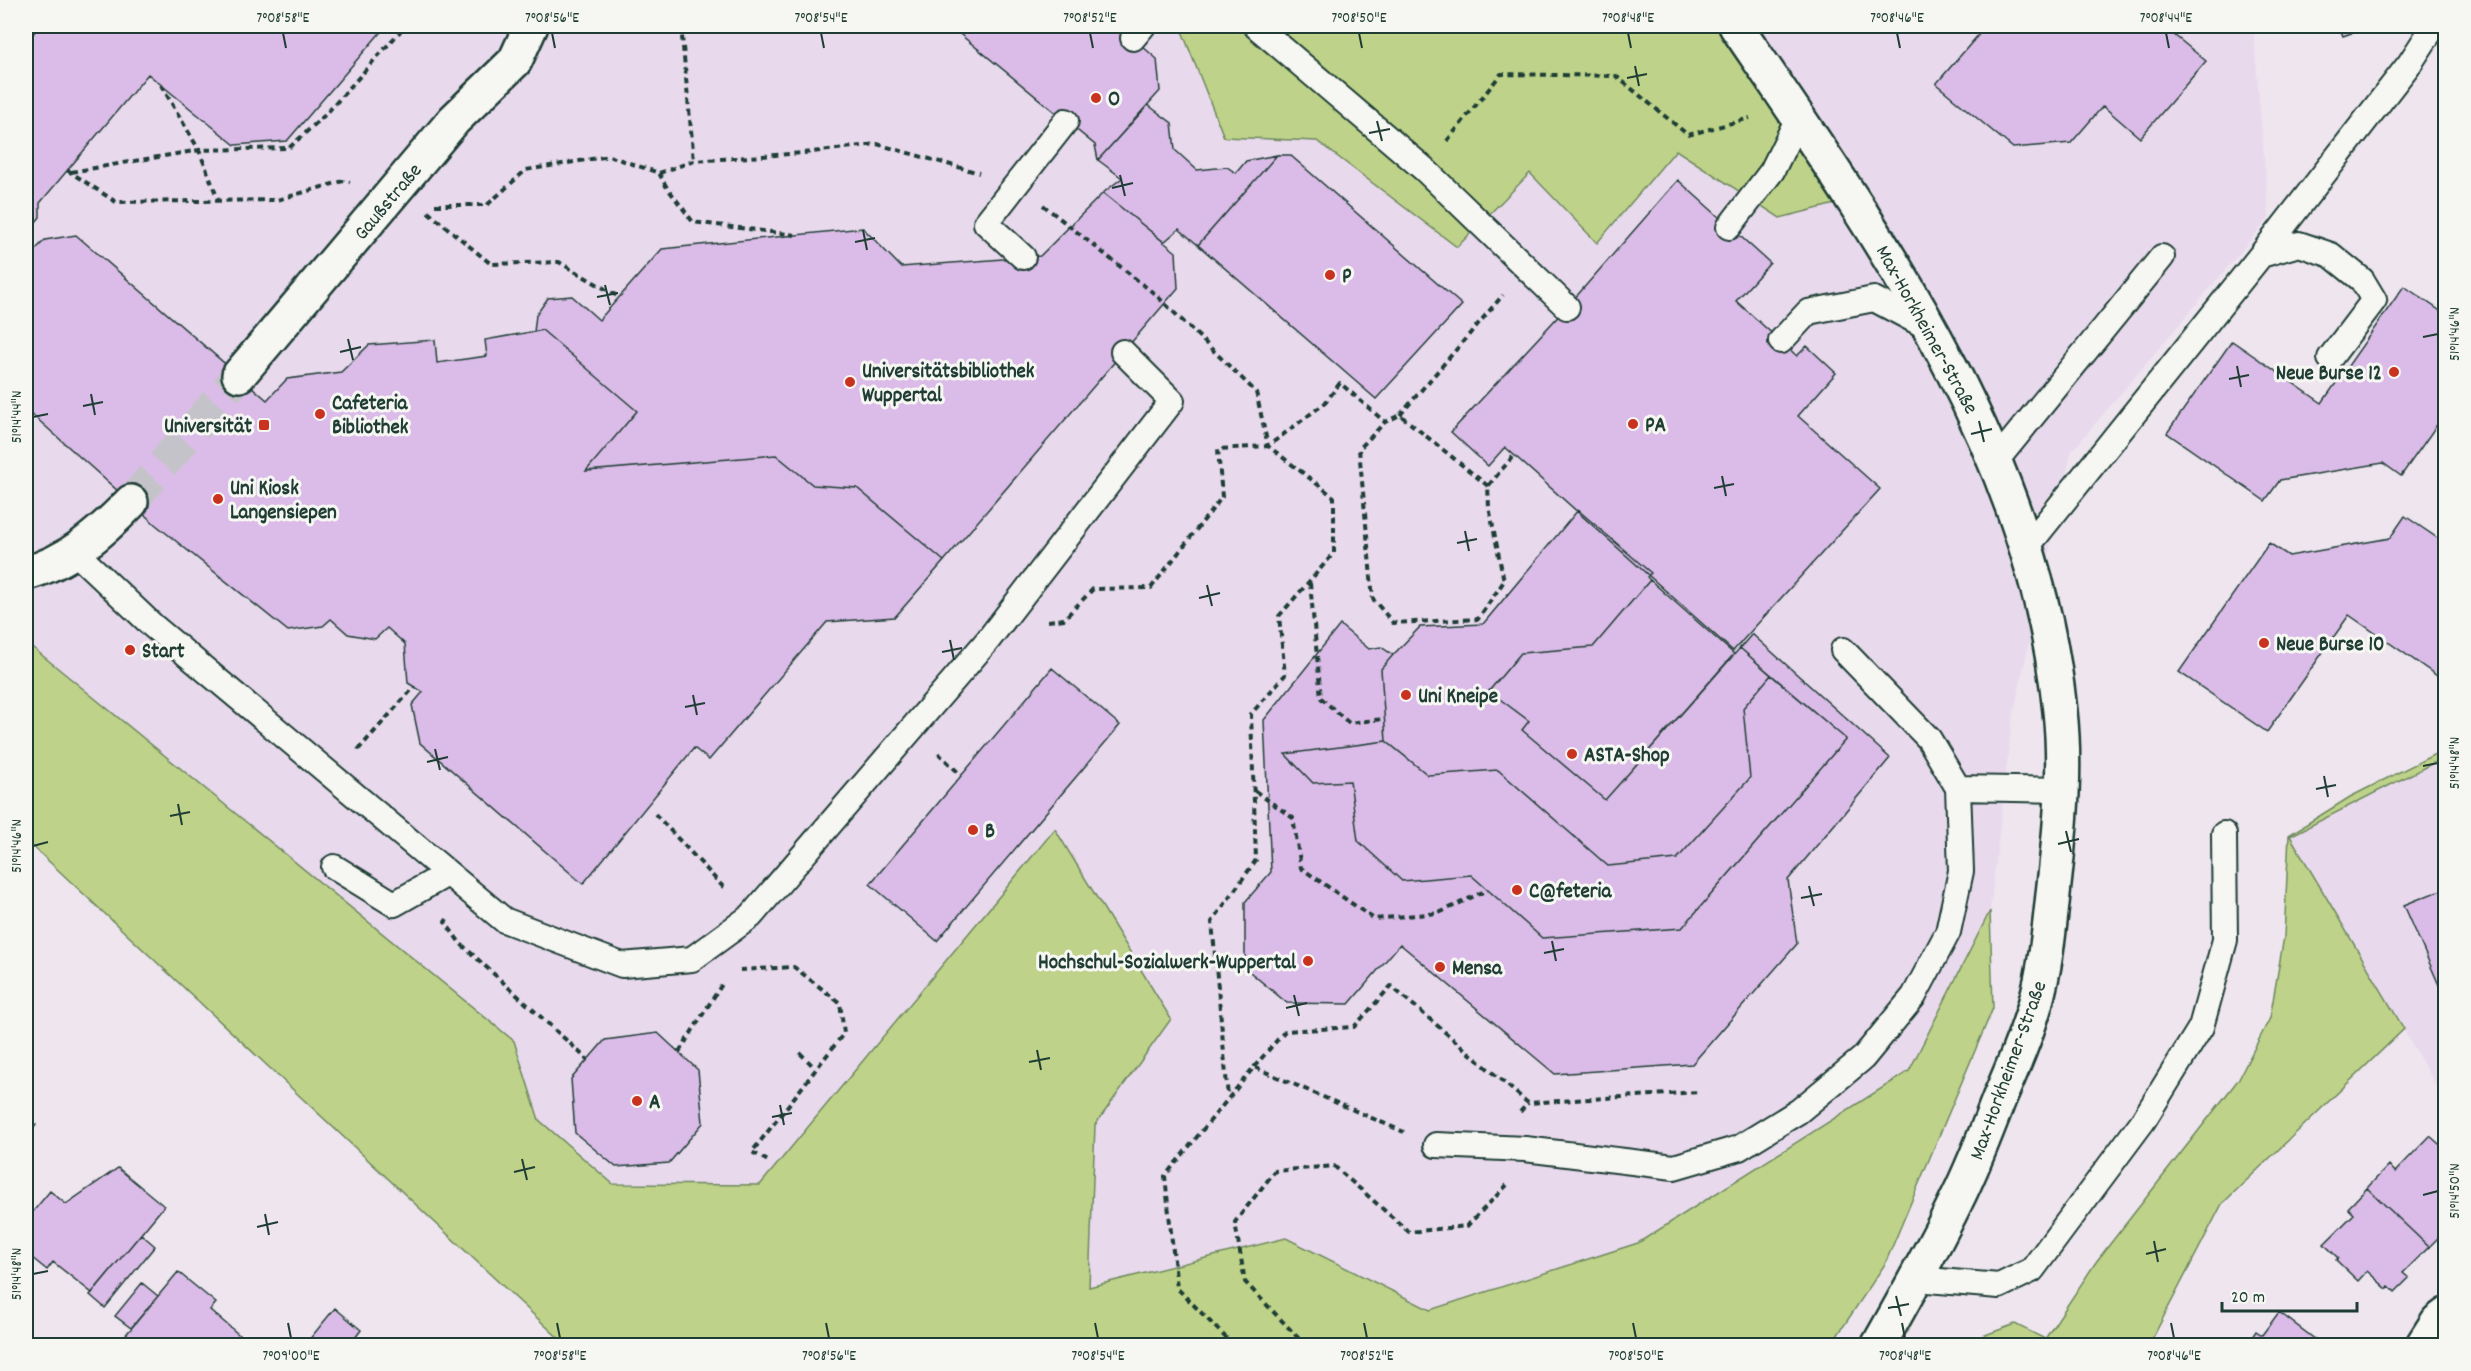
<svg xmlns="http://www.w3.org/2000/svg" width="2471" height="1371" viewBox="0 0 2471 1371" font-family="Dekko,sans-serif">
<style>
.built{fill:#e8d9ed}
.green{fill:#bed389;stroke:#6e885e;stroke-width:1.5}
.building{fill:#dbbce8;stroke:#1f3d34;stroke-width:1.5}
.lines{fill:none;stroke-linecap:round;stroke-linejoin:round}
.street-tunnel{stroke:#c5c3ca;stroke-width:33;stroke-dasharray:33 16;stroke-linecap:butt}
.lane-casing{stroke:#1f3d34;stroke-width:28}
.street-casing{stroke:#1f3d34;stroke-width:38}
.path{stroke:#1f3d34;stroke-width:4;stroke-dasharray:6 4.5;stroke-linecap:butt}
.lane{stroke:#f6f6f2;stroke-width:24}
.street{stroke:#f6f6f2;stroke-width:33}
.ticks{fill:none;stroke:#1f3d34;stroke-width:2}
.poi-dot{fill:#c8321e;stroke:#f6f6f2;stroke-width:2}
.labels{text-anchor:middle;stroke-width:6;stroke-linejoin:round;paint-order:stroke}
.poi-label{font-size:21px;font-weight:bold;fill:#1f3d34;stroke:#f6f6f2;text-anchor:start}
.street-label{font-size:21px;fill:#1f3d34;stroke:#f6f6f2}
.neatline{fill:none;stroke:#1f3d34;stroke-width:2}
.ticks-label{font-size:15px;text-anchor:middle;fill:#1f3d34}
</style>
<rect width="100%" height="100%" fill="#eee5ef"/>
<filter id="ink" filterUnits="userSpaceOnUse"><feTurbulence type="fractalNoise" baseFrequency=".0167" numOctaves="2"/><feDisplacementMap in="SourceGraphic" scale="12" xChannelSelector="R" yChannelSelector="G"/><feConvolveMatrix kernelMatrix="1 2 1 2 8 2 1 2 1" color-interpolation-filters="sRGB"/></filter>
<g filter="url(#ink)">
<path class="built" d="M26 26H2253L2269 218 2071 452 2012 720 1990 911 1909 1071 1638 1243 1430 1310 1286 1238 1088 1287 1095 1125 1171 1019 1054 829 760 1185 613 1184 542 1128 514 1041 27 643Z
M2445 757V1101L2290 836Z"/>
<path class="green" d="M1180 26H1716L1835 204 1780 218 1676 150 1597 243 1530 173 1457 247 1317 141 1224 137Z
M27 643 514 1041 539 1120 613 1184 760 1185 1055 829 1171 1019 1095 1125 1089 1287 1286 1238 1430 1310 1638 1243 1909 1071 1990 911 1993 1008 1885 1264 1831 1345H566L26 840Z
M2445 749V757L2290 836 2404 1029 2222 1204 2149 1345H1958L2015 1324 2045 1339 2096 1262 2238 1080 2270 1018 2284 937 2289 835 2350 797Z"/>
<path class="building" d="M39 26H386L287 141 235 145 148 74 40 203V217L26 234V43Z
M950 26H1119L1157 59 1160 91 1098 160 1095 145Z
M1986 26H2163L2206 61 2140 138 2103 106 2071 143 2013 148 1936 84Z
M2339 26H2371L2343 36Z
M1148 105 1172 123 1175 150 1197 170 1227 167 1236 173 1246 161 1277 155 1198 245 1179 229 1164 242 1103 193 1122 178 1098 160Z
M1277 155H1290L1462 305 1376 399 1198 245Z
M1678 180 1770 263 1736 301 1797 356 1807 346 1836 373 1798 416 1880 489 1733 651 1505 447 1488 466 1451 432 1567 307Z
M1103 193 1176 252 1178 288 944 561 857 488 813 485 776 455 586 471 637 411 542 330 534 332 536 315 548 298 572 296 599 320 662 249 863 228 901 267 1040 256Z
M76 235 267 400 287 379 341 372 369 345 435 340 437 363 487 356 485 340 542 330 637 411 586 471 776 455 813 485 857 488 944 561 895 617 827 622 709 760 694 748 583 884 420 743 412 705 423 692 408 683 405 644 387 628 375 639 348 634 331 619 323 626 288 631 156 525 26 409V244L34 251 45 240Z
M2404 286 2446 315V412L2401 476 2383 463 2280 480 2265 501 2167 433 2232 341 2322 403Z
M1578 510 1651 573 1647 577 1650 580 1593 647 1521 653 1489 691 1529 721 1522 730 1605 800 1740 648 1771 675 1743 708 1750 778 1677 859 1608 866 1498 770 1428 775 1386 741 1381 669 1393 655 1420 627 1483 624Z
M2405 516 2446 544V682L2349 615 2267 732 2179 672 2269 543 2289 556 2390 538Z
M1650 580 1734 654 1605 800 1522 730 1529 721 1489 691 1521 653 1593 647Z
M1340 625 1369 649 1381 647 1393 655 1381 669 1386 741 1285 754 1313 783 1350 781 1358 841 1402 881 1471 875 1542 938 1682 928 1846 739 1740 648 1752 634 1890 758 1788 880 1797 944 1692 1064 1555 1074 1400 944 1349 1004 1287 1003 1245 968V902L1271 872 1264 720Z
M1052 668 1120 725 937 941 870 884Z
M1771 675 1846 739 1682 928 1542 938 1471 875 1402 881 1358 841 1350 781 1313 783 1285 754 1386 741 1428 775 1498 770 1608 866 1677 859 1750 778 1743 708Z
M2446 888V1001L2404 905Z
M658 1033 698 1070 703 1123 669 1163 616 1167 575 1133 571 1079 605 1040Z
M26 1117 36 1125 26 1138Z
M2430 1136 2446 1150V1230L2429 1247 2367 1188 2389 1165 2395 1172Z
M118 1168 164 1206 92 1293 53 1262 47 1270 26 1253V1220L50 1191 66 1204Z
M2367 1188 2429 1247 2403 1273 2409 1278 2395 1292 2389 1286 2387 1289 2367 1271 2358 1281 2336 1260 2338 1258 2324 1244 2354 1214 2348 1208Z
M141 1234 155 1246 105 1308 90 1295Z
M178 1272 216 1303 210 1310 245 1340 240 1346H140L129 1337 127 1338 124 1337Z
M142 1283 158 1296 131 1328 115 1316Z
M335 1308 361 1330 349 1346H304Z
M2279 1312 2324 1346H2246L2256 1331 2262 1335Z"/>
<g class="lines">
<path class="street-tunnel" d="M131 502 239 375"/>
<defs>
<path id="lane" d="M1256 26 1424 169 1567 307
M1133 38 1143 26
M1729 227 1772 171 1799 116
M2261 255 2299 244 2331 255 2362 280 2374 300 2330 358
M1023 257 986 223 1066 121
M1781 341 1808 312 1874 299 1931 329
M1996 461 2162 257
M2027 547 2261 255 2410 63 2434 26
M74 551 153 626 504 920 622 965 692 959 751 916 988 640 1172 401 1123 352
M1843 650 1929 739 1958 788
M334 867 394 904 447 874
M1436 1145 1525 1149 1674 1167 1739 1148 1799 1111 1863 1058 1914 996 1948 932 1961 871 1958 788 2063 790
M1916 1279 1999 1286 2032 1270 2143 1121 2201 1027 2225 940 2224 834"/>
<path id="street" d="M1736 26C1879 236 2033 450 2060 711 2066 766 2061 821 2055 876 2050 920 2047 963 2035 1005 2026 1037 2012 1069 1999 1099 1986 1133 1973 1167 1957 1199 1933 1249 1905 1298 1878 1346
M239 375 454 120 515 61 531 26
M26 573C67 563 102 532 131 502
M2422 1346 2438 1321 2446 1315"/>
</defs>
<use href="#lane" class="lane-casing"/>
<use href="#street" class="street-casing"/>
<path class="path" d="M681 26 694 161
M161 85 199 150 219 202
M1447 141 1501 74 1616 76 1688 135 1750 118
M67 170 116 202 277 200 343 181 350 182
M71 172 199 150 289 148 326 114 405 26
M659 173 666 186 693 222 795 235
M435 205H487L526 170 609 156 659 173 694 161 804 153 877 144 979 173
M1043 205 1156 295 1256 392 1268 446 1334 497V553L1279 616 1285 675 1251 714 1256 860 1212 922 1228 1097
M428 212 491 264 559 262 619 297
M1400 415 1503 295
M1488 486 1400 415 1385 422 1359 449 1373 599 1393 623 1478 619 1504 581 1489 507 1488 486 1515 454
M1310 583 1321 698 1349 723 1384 719
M1048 621 1064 619 1093 589 1151 588 1222 497 1218 449 1268 446 1325 403 1340 383 1385 422
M358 750 414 687
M938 753 961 775
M1255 791 1293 818 1301 868 1374 919 1439 913 1487 890
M655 814 726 890
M447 919 445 922 460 943 588 1060
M740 970 794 967 840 1003 844 1033 752 1152 768 1161
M679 1052 724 981
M800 1053 815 1068
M1254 1067 1285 1031 1354 1027 1391 986 1528 1103 1699 1092
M1520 1112 1528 1103
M1234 1346 1177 1288 1165 1176 1254 1067 1404 1132
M1306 1346 1245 1282 1235 1222 1275 1171 1334 1166 1409 1232 1467 1226 1507 1185"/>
<use href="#lane" class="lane"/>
<use href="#street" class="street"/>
</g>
</g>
<path class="ticks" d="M283 33 286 48M552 33 555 48M821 33 824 48M1090 33 1093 48M1359 33 1362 48M1628 33 1631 48M1897 33 1900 48M2166 33 2169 48M1635 66 1639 86M1627 78 1647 74M1377 121 1382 141M1369 133 1390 129M1120 175 1125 196M1112 188 1133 183M863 230 867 250M855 242 875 238M605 285 610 305M597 297 618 293M2423 337 2438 334M348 339 353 360M340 352 361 347M2237 366 2241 387M2229 379 2249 375M91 394 95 415M83 406 103 402M33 417 48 414M1979 421 1984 442M1971 434 1992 429M1722 476 1726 496M1714 488 1734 484M1465 531 1469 551M1457 543 1477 539M1207 585 1212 606M1199 598 1220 593M950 640 954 660M942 652 962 648M693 695 697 715M685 707 705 703M435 749 440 770M427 762 448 757M2423 766 2438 763M2324 776 2328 797M2316 789 2336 785M178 804 182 825M170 816 190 812M2066 831 2071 852M2058 844 2079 839M33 846 48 842M1809 886 1814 906M1801 898 1822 894M1552 941 1556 961M1544 953 1564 949M1294 995 1299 1016M1286 1008 1307 1003M1037 1050 1041 1070M1029 1062 1050 1058M780 1105 784 1125M772 1117 792 1113M522 1159 527 1180M514 1172 535 1167M2423 1195 2438 1191M265 1214 269 1235M257 1227 278 1222M2154 1241 2158 1262M2146 1254 2166 1249M33 1274 48 1271M1896 1296 1901 1316M1888 1308 1909 1304M288 1323 291 1338M557 1323 560 1338M826 1323 829 1338M1095 1323 1098 1338M1364 1323 1367 1338M1633 1323 1636 1338M1902 1323 1905 1338M2171 1323 2174 1338"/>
<g class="poi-dot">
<circle cx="1096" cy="98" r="6"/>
<circle cx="1330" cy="275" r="6"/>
<circle cx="2394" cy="372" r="6"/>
<circle cx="850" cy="382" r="6"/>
<circle cx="320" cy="414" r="6"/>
<circle cx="1633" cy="424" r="6"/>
<rect x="258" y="419" width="12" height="12" rx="3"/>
<circle cx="218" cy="499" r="6"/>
<circle cx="2264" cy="643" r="6"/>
<circle cx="130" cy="650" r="6"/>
<circle cx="1406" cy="695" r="6"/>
<circle cx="1572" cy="754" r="6"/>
<circle cx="973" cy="830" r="6"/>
<circle cx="1517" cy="890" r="6"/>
<circle cx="1308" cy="961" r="6"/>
<circle cx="1440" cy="967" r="6"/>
<circle cx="637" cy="1101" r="6"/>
</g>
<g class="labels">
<g class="poi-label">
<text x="1108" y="105">O</text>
<text x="1342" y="282">P</text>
<text x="862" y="377">Universitätsbibliothek<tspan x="862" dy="24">Wuppertal</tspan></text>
<text x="2382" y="379" text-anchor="end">Neue Burse 12</text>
<text x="332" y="409">Cafeteria<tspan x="332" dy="24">Bibliothek</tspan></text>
<text x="1645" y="431">PA</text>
<text x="252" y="432" text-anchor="end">Universität</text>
<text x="230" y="494">Uni Kiosk<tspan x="230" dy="24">Langensiepen</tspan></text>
<text x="2276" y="650">Neue Burse 10</text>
<text x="142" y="657">Start</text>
<text x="1418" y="702">Uni Kneipe</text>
<text x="1584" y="761">ASTA-Shop</text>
<text x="985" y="837">B</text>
<text x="1529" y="897">C@feteria</text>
<text x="1296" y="968" text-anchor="end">Hochschul-Sozialwerk-Wuppertal</text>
<text x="1452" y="974">Mensa</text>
<text x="649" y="1108">A</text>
</g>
<g class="street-label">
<text transform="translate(387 201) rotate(-50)" y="7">Gaußstraße</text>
<text transform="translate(1928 329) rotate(61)" y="7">Max-Horkheimer-Straße</text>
<text transform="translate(2007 1070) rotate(-70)" y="7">Max-Horkheimer-Straße</text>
</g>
</g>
<rect width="2471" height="1371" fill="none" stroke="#f6f6f2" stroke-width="66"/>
<path d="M2222 1302v9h135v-9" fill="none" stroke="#1f3d34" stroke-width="3"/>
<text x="2231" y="1302" font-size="18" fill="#1f3d34" stroke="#f6f6f2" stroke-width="4.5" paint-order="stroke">20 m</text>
<rect x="33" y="33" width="2405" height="1305" class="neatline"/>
<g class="ticks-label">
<text x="283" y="22">7°08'58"E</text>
<text x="552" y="22">7°08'56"E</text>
<text x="821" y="22">7°08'54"E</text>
<text x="1090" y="22">7°08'52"E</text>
<text x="1359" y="22">7°08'50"E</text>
<text x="1628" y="22">7°08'48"E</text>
<text x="1897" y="22">7°08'46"E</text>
<text x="2166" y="22">7°08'44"E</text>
<text transform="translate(2454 334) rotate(-90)" y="5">51°14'46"N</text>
<text transform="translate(16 417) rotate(-90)" y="5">51°14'44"N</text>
<text transform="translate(2454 763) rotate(-90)" y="5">51°14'48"N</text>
<text transform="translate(16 846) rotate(-90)" y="5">51°14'46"N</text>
<text transform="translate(2454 1191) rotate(-90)" y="5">51°14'50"N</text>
<text transform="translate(16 1274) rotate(-90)" y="5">51°14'48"N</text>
<text x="291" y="1360">7°09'00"E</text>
<text x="560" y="1360">7°08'58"E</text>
<text x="829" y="1360">7°08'56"E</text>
<text x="1098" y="1360">7°08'54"E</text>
<text x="1367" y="1360">7°08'52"E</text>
<text x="1636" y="1360">7°08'50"E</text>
<text x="1905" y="1360">7°08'48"E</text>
<text x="2174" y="1360">7°08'46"E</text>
</g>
</svg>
